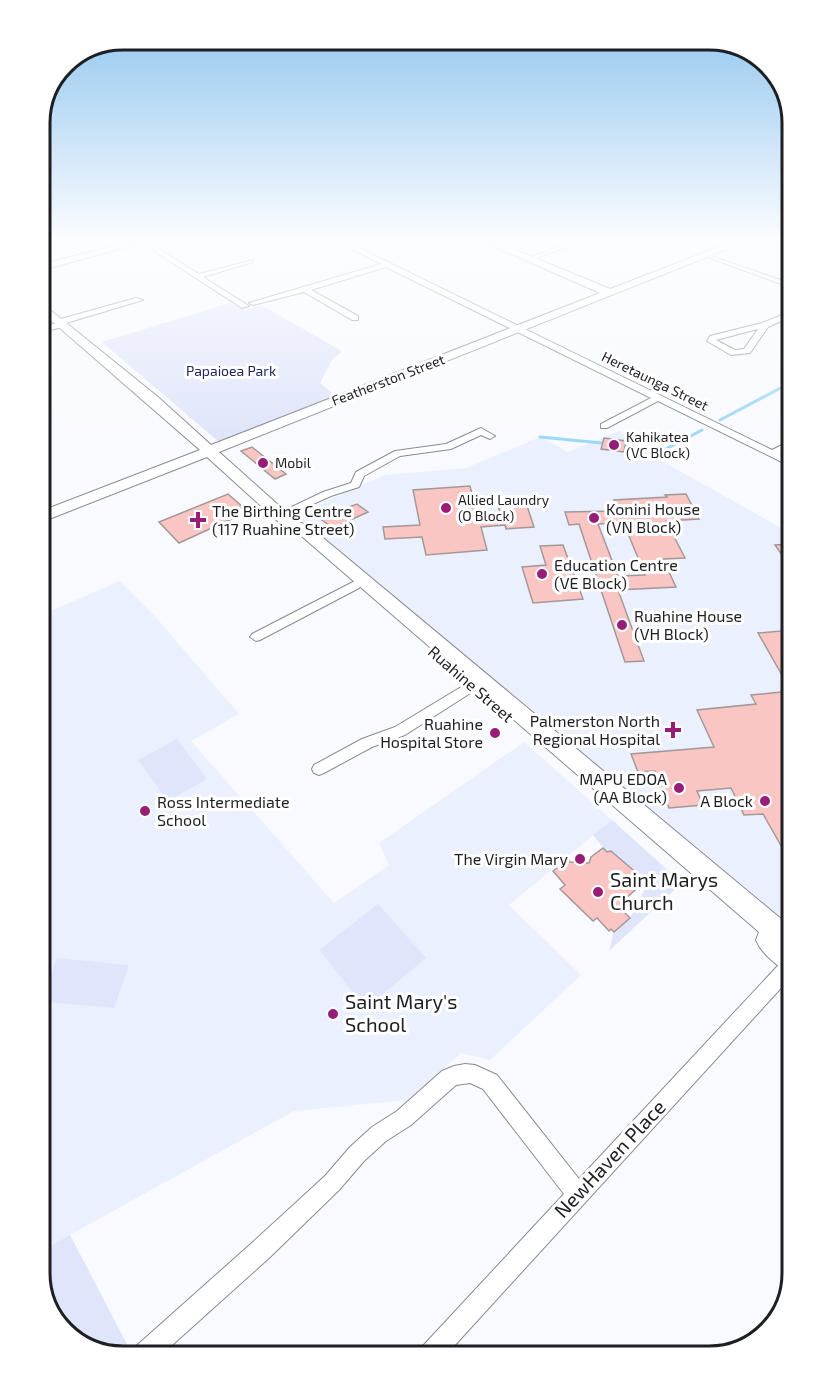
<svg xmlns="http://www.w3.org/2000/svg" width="831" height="1395" viewBox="0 0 831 1395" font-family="'Exo 2',sans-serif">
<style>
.built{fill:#ebf0ff}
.green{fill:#dfe5fa}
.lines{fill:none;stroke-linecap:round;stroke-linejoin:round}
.stream{stroke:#9dd8f6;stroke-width:3}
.building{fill:#f9c6c4;stroke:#a59898;stroke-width:1.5;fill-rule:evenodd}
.street-casing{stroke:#888b95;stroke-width:2}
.secondary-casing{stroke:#888b95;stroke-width:2}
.street{fill:#fff;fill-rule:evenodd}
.secondary{fill:#fff;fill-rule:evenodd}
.poi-dot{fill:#981d77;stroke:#fff;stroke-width:2}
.labels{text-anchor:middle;stroke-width:6;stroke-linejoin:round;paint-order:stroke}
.far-park-label{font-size:14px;fill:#1f2661;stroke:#fff}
.far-street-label{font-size:14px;fill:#1e1f23;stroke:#fff}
.far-poi-label{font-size:14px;fill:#1e1f23;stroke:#fff;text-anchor:start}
.poi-label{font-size:16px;fill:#1e1f23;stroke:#fff;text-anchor:start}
.street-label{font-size:16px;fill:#1e1f23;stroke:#fff}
.near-poi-label{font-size:20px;fill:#1e1f23;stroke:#fff;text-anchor:start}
.near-street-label{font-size:20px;fill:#1e1f23;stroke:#fff}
.rim{fill:none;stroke:#1e1f23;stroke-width:3}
</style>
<rect width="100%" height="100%" fill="#f9faff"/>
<path class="built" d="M619 431 653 456 792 534V927L295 515 385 475 466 468 540 437 568 452Z
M120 581 153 614 239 714 191 741 334 903 389 865 379 843 524 742 612 820 509 905 581 975 490 1060 461 1053 408 1100 294 1111 39 1252V616Z"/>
<path class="green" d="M230 303 244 310 261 305 340 350 341 352 332 360 320 383 336 396 219 442 102 342Z
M177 739 207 779 168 801 138 760Z
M612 820 682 883 609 951 614 932 630 918 645 889 636 879 639 875 631 868 629 870 612 851 607 852 593 835Z
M378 904 426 958 366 1008 319 950Z
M57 958 129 965 114 1008 39 1001Z
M70 1235 129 1348 120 1356 76 1342 47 1309 39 1272V1252Z"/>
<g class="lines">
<path class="stream" d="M720 420 792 382
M540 437 602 443
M641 448 662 451 702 430"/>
</g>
<path class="building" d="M604 438 626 441 624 452 601 449Z
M252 447 286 474 275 479 241 451Z
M470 486 477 514 500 513 498 505 526 503 534 527 506 529 505 525 481 527 487 550 426 555 422 537 385 539 383 527 420 525 413 490Z
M228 494 244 508 232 513 236 517 179 543 159 522Z
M686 494 699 519 666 521 685 558 663 559 676 587 618 590 644 661 625 662 579 524 569 525 565 512 618 511 614 500 667 497 665 495ZM623 523 629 536 645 575 618 576 598 524Z
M357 504 368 512 333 528 319 518Z
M792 544V557L784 558 775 545Z
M563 545 583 599 533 603 522 567 546 565 540 546Z
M792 630V865L763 814 744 815 731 788 697 791 703 805 669 808 655 771 638 772 631 754 714 747 697 710 756 704 751 695 791 691 758 633Z
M603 848 607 852 611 851 640 876 636 879 642 884 625 899V913L630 918 614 932 611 929 609 931 597 918 593 921 560 889 565 885 553 871 568 859 570 862 589 863 591 857Z"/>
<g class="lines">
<defs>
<path id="street" d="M142 243H149L199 274 253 260V262L203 277 249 306 242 308Z
M341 243H349L772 450 792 440V447L780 454 792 460V467L658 401 607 428H601V424L651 398 386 267 311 290 358 316V320H352L304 292 253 305 249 303 381 264Z
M568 243H577L531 260 526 259Z
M705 254 792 284V288L705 256Z
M136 298 143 300 66 323V326L39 333V328L57 323V320Z
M792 311V316L768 327 750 353 731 355 707 341 710 336 762 323ZM758 329 744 349 735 350 716 340Z
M481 428 495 436 490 439 481 435 451 449 400 456 364 476 359 487 331 496 284 517 280 518 275 515 323 492 351 483 356 472 395 451 446 444Z
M355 581 359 582 361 585 359 588 260 640 256 641 250 637 252 634Z
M481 675 488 680 486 683 405 735 372 747 324 773 319 775 314 773 312 769 314 765 362 739 395 727Z
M792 954V976L445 1356H417L421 1348 564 1194 483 1089 470 1083 456 1085 411 1125 386 1141 364 1161 339 1190 269 1258 160 1356H130L134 1348 253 1242 325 1176 350 1147 372 1127 397 1111 442 1071 454 1066 465 1064 475 1065 497 1075 579 1179 786 957Z"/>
<path id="secondary" d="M126 243H141L39 271V265Z
M486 243H499L610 289 729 243H742L219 452 295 520 310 527 792 928V973C778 968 762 954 756 940L759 932 298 533 283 526 207 457 39 523V512L200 450 39 310V301L158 397 211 445 600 293Z"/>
</defs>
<use href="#street" class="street-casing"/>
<use href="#secondary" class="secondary-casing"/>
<use href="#street" class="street"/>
<use href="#secondary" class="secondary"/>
</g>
<linearGradient id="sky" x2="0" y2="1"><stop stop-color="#8ac2ee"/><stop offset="0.55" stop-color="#fcfdff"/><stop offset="1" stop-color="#fcfdff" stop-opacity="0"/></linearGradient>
<rect width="831" height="438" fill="url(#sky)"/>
<g class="poi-dot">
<circle cx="614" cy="445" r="6"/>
<circle cx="263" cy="463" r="6"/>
<circle cx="446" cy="508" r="6"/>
<circle cx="594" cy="518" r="6"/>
<path d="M195 511h6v6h6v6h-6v6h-6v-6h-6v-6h6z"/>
<circle cx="542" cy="574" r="6"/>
<circle cx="622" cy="625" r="6"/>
<path d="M670 721h6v6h6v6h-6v6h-6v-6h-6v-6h6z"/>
<circle cx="495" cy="733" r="6"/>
<circle cx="679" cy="788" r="6"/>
<circle cx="765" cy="801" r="6"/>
<circle cx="145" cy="811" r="6"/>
<circle cx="580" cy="859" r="6"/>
<circle cx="598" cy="892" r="6"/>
<circle cx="333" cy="1014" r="6"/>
</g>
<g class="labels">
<g class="far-park-label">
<text x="231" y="376">Papaioea Park</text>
</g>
<g class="far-street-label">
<text transform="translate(388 380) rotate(-21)" y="5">Featherston Street</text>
<text transform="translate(655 381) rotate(26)" y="5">Heretaunga Street</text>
</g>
<g class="far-poi-label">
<text x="626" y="442">Kahikatea<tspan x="626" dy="16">(VC Block)</tspan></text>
<text x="275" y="468">Mobil</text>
<text x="458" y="505">Allied Laundry<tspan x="458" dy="16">(O Block)</tspan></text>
</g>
<g class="poi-label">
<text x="606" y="515">Konini House<tspan x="606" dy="18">(VN Block)</tspan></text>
<text x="212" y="517">The Birthing Centre<tspan x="212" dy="18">(117 Ruahine Street)</tspan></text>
<text x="554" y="571">Education Centre<tspan x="554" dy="18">(VE Block)</tspan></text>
<text x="634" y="622">Ruahine House<tspan x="634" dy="18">(VH Block)</tspan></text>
<text x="660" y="727" text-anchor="end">Palmerston North<tspan x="660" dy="18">Regional Hospital</tspan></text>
<text x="483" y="730" text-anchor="end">Ruahine<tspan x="483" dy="18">Hospital Store</tspan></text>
<text x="667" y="785" text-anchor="end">MAPU EDOA<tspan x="667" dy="18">(AA Block)</tspan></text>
<text x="753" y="807" text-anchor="end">A Block</text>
<text x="157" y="808">Ross Intermediate<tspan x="157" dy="18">School</tspan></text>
<text x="568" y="865" text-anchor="end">The Virgin Mary</text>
</g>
<g class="street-label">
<text transform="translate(471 684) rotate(41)" y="6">Ruahine Street</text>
</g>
<g class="near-poi-label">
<text x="610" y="887">Saint Marys<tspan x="610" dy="23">Church</tspan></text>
<text x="345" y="1009">Saint Mary's<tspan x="345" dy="23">School</tspan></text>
</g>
<g class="near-street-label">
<text transform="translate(610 1159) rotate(-47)" y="7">NewHaven Place</text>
</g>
</g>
<path d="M0 0H831V1395H0ZM123 50H709A73 73 0 0 1 782 123V1273A73 73 0 0 1 709 1346H123A73 73 0 0 1 50 1273V123A73 73 0 0 1 123 50Z" fill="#fff" fill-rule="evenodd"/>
<path class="rim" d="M123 50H709A73 73 0 0 1 782 123V1273A73 73 0 0 1 709 1346H123A73 73 0 0 1 50 1273V123A73 73 0 0 1 123 50Z"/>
</svg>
